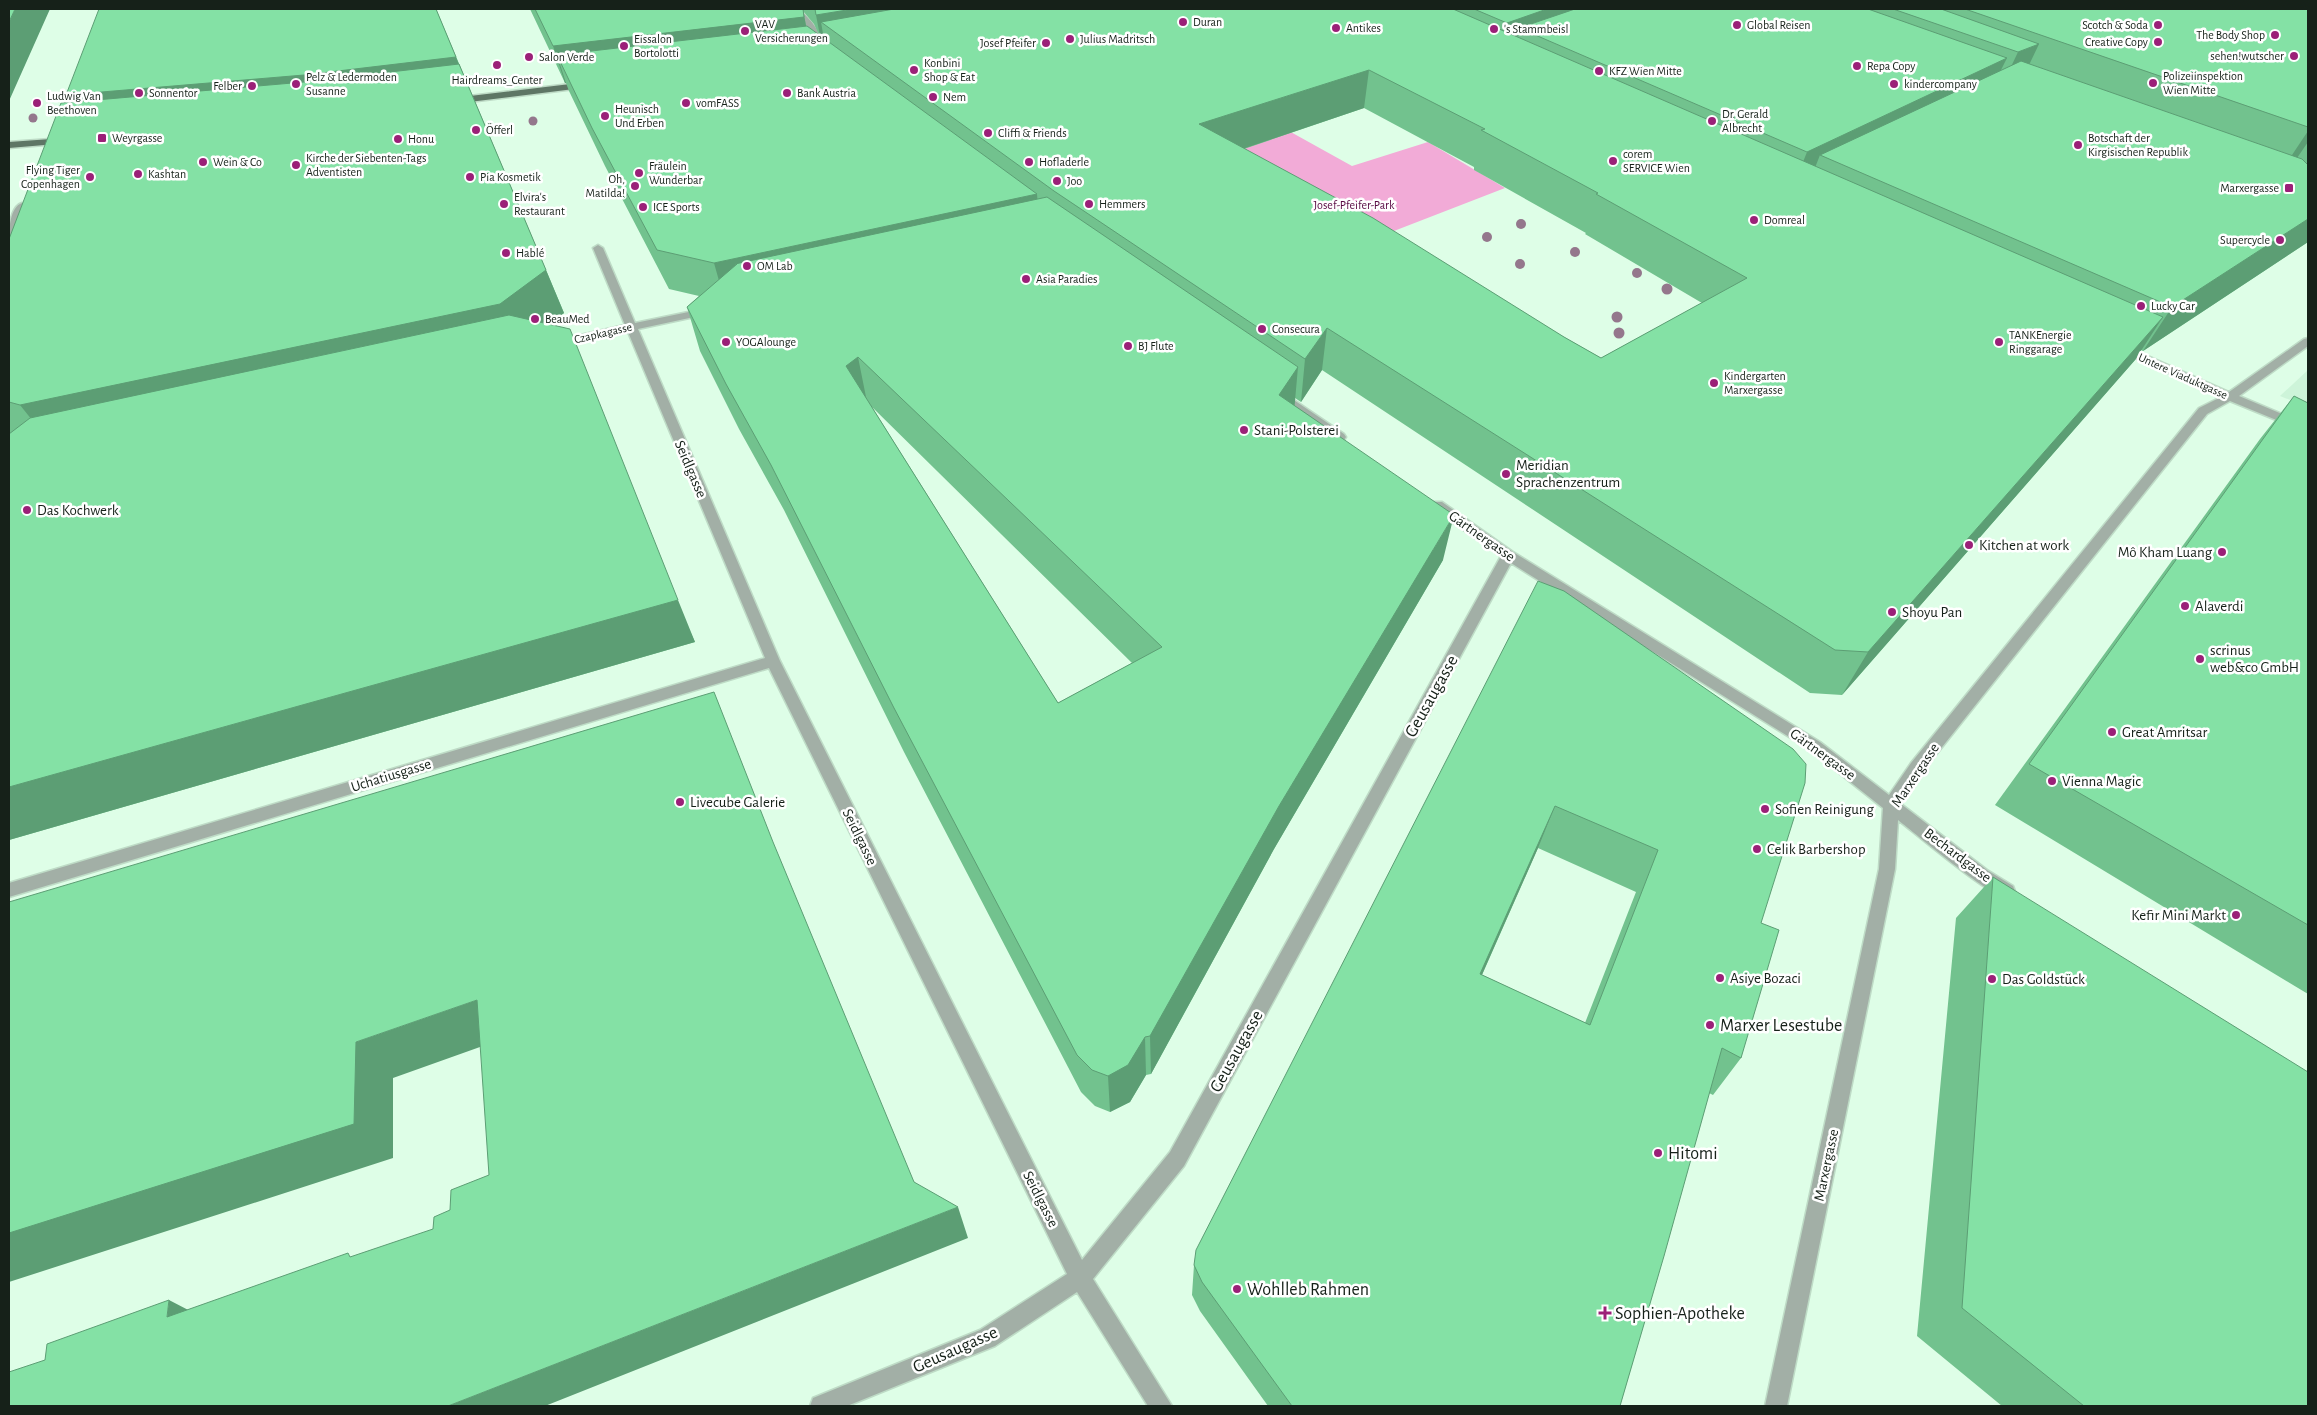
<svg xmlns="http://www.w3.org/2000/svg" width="2317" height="1415" viewBox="0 0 2317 1415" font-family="'Alegreya Sans',sans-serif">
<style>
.built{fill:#cdf4d9}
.green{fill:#f2abd7}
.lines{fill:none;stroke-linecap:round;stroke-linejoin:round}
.minor-casing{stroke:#bedbc6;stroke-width:3}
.major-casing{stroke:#bedbc6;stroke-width:3}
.minor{fill:#a2afa6;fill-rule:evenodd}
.major{fill:#5e7665;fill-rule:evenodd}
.tree{fill:#94778c}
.wall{fill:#72c28e;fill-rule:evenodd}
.shaded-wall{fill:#5c9e74}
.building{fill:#84e1a5;stroke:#5c9e74;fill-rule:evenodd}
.poi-dot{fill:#9b2078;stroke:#fff;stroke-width:2}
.labels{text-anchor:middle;stroke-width:5;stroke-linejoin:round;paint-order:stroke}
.far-poi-label{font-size:12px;fill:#162119;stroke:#fff;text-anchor:start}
.far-park-label{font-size:12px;fill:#570942;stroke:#fff}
.far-street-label{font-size:12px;fill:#162119;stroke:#fff}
.poi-label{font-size:15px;fill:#162119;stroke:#fff;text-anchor:start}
.street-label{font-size:15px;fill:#162119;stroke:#fff}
.near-street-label{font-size:18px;fill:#162119;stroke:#fff}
.near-poi-label{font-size:18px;fill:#162119;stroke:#fff;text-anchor:start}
</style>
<rect width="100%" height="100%" fill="#defee7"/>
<path class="built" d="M2308 370V407L2280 396Z"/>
<path class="green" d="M1226 96 1352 166 1428 142 1505 188 1350 248 1191 144Z"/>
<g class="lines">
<defs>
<path id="minor" d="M791 9H799C810 19 825 34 820 51H814L807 27Z
M22 203 27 206 14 237 9 240C9 229 10 207 22 203Z
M598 245 603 248 635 323 708 308 713 311 708 314 638 329 780 661 1082 1260 1170 1152 1501 556 1432 508 1431 505 1432 502H1442L1513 552 1820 742 1889 795 1911 763 2199 408 2221 397 2115 349 2113 347 2115 345H2123L2229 392 2304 339 2308 338V346L2239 396 2308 425V433L2230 401 2207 414 1923 771 1901 804 1987 870 2013 886 2015 891 2013 896C2010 897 2008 898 2006 898 1988 895 1916 834 1898 820L1895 869 1787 1406H1765L1879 869 1883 808 1810 750 1511 563 1184 1166 1093 1279 1172 1406H1148L1077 1292 995 1346 847 1406H810L813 1398 980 1330 1067 1274 769 668 9 897V883L765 658 628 332 554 347 548 344 554 341 625 325 593 248Z
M1279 390 1344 434 1346 437 1344 440H1336L1275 396 1273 394 1275 392Z"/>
<path id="major" d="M587 82 591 85 590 87 453 104 449 101 453 98Z
M65 138 70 141 68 143 9 148V142Z"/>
</defs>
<use href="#minor" class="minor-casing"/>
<use href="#major" class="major-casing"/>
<use href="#minor" class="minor"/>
<use href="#major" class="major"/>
</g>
<g class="tree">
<circle cx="33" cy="118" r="4.5"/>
<circle cx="533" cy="121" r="4.5"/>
<circle cx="1521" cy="224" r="5"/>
<circle cx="1487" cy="237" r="5"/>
<circle cx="1575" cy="252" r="5"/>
<circle cx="1520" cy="264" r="5"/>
<circle cx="1637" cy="273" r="5"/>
<circle cx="1667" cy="289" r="5.5"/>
<circle cx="1617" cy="317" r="5.5"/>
<circle cx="1619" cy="333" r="5.5"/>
</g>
<path class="wall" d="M436 9 546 270 564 313 549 324 695 642 9 840V239L70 102 66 95Z
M530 9H2308V242L2143 351 2141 350 2135 360 1842 695 1810 693 1322 370 1301 402 1295 398 1294 405 1443 560 1274 849 1151 1074 1146 1075 1130 1102 1110 1112 1095 1106 1081 1092 904 752 784 510 739 429 700 351 687 307 699 296 669 289 605 166 569 91 566 83H565ZM803 11 814 24 819 35 806 26ZM1364 108 1474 167V170L1586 233 1585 234 1702 303 1601 358 1564 337 1244 149ZM872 407 1132 663 1058 703Z
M2294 396 2308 403V994L1995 805 2260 439Z
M1564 591 1761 923 1741 1058 1713 1095 1709 1093 1620 1406H1268L1200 1311 1192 1295 1194 1265ZM1538 848 1636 892 1585 1023 1482 975Z
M1993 877 2308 1406H2002L1917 1336 1956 918Z"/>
<path class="shaded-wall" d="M15 9H50L9 101V22Z
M803 9 807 31 557 55 566 83H565L553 46Z
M853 9H1057L821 22 826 51 823 52 816 15Z
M1547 9H1572L1566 35 1519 28 1514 55 1500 60 1507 23Z
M2039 44 2021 82 2000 90 2018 52Z
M456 57 471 94 90 133 66 95Z
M2007 58 1988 96 1820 155 1809 183 1791 192 1807 152Z
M1369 70 1364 108 1198 164 1199 124Z
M2308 131V142L2297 158 2284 167Z
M1037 194 1040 233 735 264 745 298 725 302 714 263Z
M2308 219V242L2143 351 2172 307Z
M546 270 564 313 519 348 56 450 20 405Z
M2163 317 2135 360 1842 695 1868 652Z
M1327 328 1322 370 1301 402 1305 359Z
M858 357 867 402 846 366Z
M1298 367 1294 412 1279 395Z
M1454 515 1443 560 1274 849 1151 1074 1150 1036 1279 806Z
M678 600 695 642 9 840V787Z
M1555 806 1538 848 1465 1013 1480 974Z
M477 1000 508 1037 393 1078V1158L9 1282V1233L356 1042Z
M1145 1037 1146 1075 1130 1102 1110 1112 1108 1076Z
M958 1207 968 1238 545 1406H448Z
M169 1300 221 1327 167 1317Z"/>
<path class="building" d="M9 9H15L9 22Z
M99 9H436L456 57 304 75 66 95Z
M535 9H803L804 17 553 46Z
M815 9H853L816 15Z
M894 9H1453L2163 317 1868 652 1835 650 1327 328 1305 359 1054 191 821 22ZM1369 70 1485 129 1481 130 1598 193 1596 194 1747 278 1601 358 1564 337 1373 218 1199 124Z
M1474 9H1547L1507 23Z
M1575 9H1868L2007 58 1807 152 1519 28Z
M1893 9H1941L2039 44 2018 52Z
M1965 9H2308V127Z
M807 26 1037 194 714 263 657 250 592 128 557 55Z
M2021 61 2302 159 2308 165V219L2172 307 1820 155Z
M459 64 546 270 500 304 20 405 9 402V239L61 103 304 82Z
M1047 197 1298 367 1279 395 1454 515 1279 806 1150 1036 1145 1037 1128 1065 1108 1076 1092 1070 1077 1055 894 708 771 465 726 384 687 307 737 264H735ZM858 357 1162 647 1058 703 846 366Z
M509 315 570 329 678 600 9 787V434L30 418Z
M2294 396 2308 403V925L2029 764Z
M1538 581 1564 591 1793 749 1806 764 1805 783 1761 923 1779 930 1741 1058 1722 1048 1664 1256 1620 1406H1292L1202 1282 1194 1265 1196 1250ZM1555 806 1658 850 1590 1025 1480 974Z
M714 692 773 842 914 1182 958 1207 448 1406H9V1372L45 1360 47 1344 169 1300 167 1317 348 1253 350 1257 433 1229 434 1217 450 1210 451 1190 489 1175 477 1000 356 1042 354 1124 9 1233V902Z
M1993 877 2308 1072V1406H2084L1962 1308Z"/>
<g class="poi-dot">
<circle cx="1183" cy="22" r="5"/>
<circle cx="1737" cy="25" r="5"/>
<circle cx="2158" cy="25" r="5"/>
<circle cx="1336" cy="28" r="5"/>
<circle cx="1494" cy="29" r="5"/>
<circle cx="745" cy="31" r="5"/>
<circle cx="2275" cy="35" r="5"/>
<circle cx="1070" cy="39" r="5"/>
<circle cx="2158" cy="42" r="5"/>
<circle cx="1046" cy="43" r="5"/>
<circle cx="624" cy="46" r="5"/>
<circle cx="2294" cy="56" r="5"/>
<circle cx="529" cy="57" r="5"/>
<circle cx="497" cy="65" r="5"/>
<circle cx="1857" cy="66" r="5"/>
<circle cx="914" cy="70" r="5"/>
<circle cx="1599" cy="71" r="5"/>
<circle cx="2153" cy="83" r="5"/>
<circle cx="296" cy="84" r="5"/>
<circle cx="1894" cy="84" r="5"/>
<circle cx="252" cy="86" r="5"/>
<circle cx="139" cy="93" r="5"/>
<circle cx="787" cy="93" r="5"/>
<circle cx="933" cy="97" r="5"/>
<circle cx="37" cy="103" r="5"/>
<circle cx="686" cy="103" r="5"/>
<circle cx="605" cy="116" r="5"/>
<circle cx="1712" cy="121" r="5"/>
<circle cx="476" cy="130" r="5"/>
<circle cx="988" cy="133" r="5"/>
<rect x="97" y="133" width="10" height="10" rx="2.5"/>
<circle cx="398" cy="139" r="5"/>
<circle cx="2078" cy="145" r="5"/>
<circle cx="1613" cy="161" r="5"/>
<circle cx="203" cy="162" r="5"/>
<circle cx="1029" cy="162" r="5"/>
<circle cx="296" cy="165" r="5"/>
<circle cx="639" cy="173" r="5"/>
<circle cx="138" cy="174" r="5"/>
<circle cx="90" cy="177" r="5"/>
<circle cx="470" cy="177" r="5"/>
<circle cx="1057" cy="181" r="5"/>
<circle cx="635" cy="186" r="5"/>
<rect x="2284" y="183" width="10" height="10" rx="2.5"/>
<circle cx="504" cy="204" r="5"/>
<circle cx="1089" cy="204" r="5"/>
<circle cx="643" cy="207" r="5"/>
<circle cx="1754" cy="220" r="5"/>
<circle cx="2280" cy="240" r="5"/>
<circle cx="506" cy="253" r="5"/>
<circle cx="747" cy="266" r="5"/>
<circle cx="1026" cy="279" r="5"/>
<circle cx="2141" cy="306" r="5"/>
<circle cx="535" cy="319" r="5"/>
<circle cx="1262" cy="329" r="5"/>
<circle cx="726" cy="342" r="5"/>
<circle cx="1999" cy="342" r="5"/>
<circle cx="1128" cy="346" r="5"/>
<circle cx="1714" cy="383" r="5"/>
<circle cx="1244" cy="430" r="5"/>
<circle cx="1506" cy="474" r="5"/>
<circle cx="27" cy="510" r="5"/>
<circle cx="1969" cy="545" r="5"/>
<circle cx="2222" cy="552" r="5"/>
<circle cx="2185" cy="606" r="5"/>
<circle cx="1892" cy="612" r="5"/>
<circle cx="2200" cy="659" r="5"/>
<circle cx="2112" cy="732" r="5"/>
<circle cx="2052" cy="781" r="5"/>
<circle cx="680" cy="802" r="5"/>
<circle cx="1765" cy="809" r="5"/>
<circle cx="1757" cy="849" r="5"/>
<circle cx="2236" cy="915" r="5"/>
<circle cx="1720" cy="978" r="5"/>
<circle cx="1992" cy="979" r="5"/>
<circle cx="1710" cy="1025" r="5"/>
<circle cx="1658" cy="1153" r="5"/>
<circle cx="1237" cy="1289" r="5"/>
<path d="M1602.5 1305.5h5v5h5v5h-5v5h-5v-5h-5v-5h5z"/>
</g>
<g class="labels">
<g class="far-poi-label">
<text x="1193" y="26">Duran</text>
<text x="755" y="28">VAV<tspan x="755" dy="14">Versicherungen</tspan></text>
<text x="1747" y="29">Global Reisen</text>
<text x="2148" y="29" text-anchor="end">Scotch &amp; Soda</text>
<text x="1346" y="32">Antikes</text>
<text x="1504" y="33">'s Stammbeisl</text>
<text x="2265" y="39" text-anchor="end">The Body Shop</text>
<text x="634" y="43">Eissalon<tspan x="634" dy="14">Bortolotti</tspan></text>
<text x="1080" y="43">Julius Madritsch</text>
<text x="2148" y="46" text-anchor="end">Creative Copy</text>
<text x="1036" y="47" text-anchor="end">Josef Pfeifer</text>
<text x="2284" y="60" text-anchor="end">sehen!wutscher</text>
<text x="539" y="61">Salon Verde</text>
<text x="924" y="67">Konbini<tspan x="924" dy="14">Shop &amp; Eat</tspan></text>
<text x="1867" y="70">Repa Copy</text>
<text x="1609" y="75">KFZ Wien Mitte</text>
<text x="2163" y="80">Polizeiinspektion<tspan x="2163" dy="14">Wien Mitte</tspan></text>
<text x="306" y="81">Pelz &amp; Ledermoden<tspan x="306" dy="14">Susanne</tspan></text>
<text x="497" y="84" text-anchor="middle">Hairdreams_Center</text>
<text x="1904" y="88">kindercompany</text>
<text x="242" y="90" text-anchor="end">Felber</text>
<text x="149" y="97">Sonnentor</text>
<text x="797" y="97">Bank Austria</text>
<text x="47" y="100">Ludwig Van<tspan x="47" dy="14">Beethoven</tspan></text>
<text x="943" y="101">Nem</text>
<text x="696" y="107">vomFASS</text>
<text x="615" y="113">Heunisch<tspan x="615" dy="14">Und Erben</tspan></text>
<text x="1722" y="118">Dr. Gerald<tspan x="1722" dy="14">Albrecht</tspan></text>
<text x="486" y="134">Öfferl</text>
<text x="998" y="137">Cliffi &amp; Friends</text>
<text x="112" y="142">Weyrgasse</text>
<text x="2088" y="142">Botschaft der<tspan x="2088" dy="14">Kirgisischen Republik</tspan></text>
<text x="408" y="143">Honu</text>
<text x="1623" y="158">corem<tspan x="1623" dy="14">SERVICE Wien</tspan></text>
<text x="306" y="162">Kirche der Siebenten-Tags<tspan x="306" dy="14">Adventisten</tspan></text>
<text x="213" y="166">Wein &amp; Co</text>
<text x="1039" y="166">Hofladerle</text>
<text x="649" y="170">Fräulein<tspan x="649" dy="14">Wunderbar</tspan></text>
<text x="80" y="174" text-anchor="end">Flying Tiger<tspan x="80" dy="14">Copenhagen</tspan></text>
<text x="148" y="178">Kashtan</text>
<text x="480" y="181">Pia Kosmetik</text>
<text x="625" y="183" text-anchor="end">Oh,<tspan x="625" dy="14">Matilda!</tspan></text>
<text x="1067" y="185">Joo</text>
<text x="2279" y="192" text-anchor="end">Marxergasse</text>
<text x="514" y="201">Elvira's<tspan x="514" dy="14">Restaurant</tspan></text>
<text x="1099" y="208">Hemmers</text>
<text x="653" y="211">ICE Sports</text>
<text x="1764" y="224">Domreal</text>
<text x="2270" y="244" text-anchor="end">Supercycle</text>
<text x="516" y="257">Hablé</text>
<text x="757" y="270">OM Lab</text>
<text x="1036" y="283">Asia Paradies</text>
<text x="2151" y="310">Lucky Car</text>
<text x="545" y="323">BeauMed</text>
<text x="1272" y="333">Consecura</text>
<text x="2009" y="339">TANKEnergie<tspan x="2009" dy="14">Ringgarage</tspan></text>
<text x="736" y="346">YOGAlounge</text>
<text x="1138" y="350">BJ Flute</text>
<text x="1724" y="380">Kindergarten<tspan x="1724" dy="14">Marxergasse</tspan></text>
</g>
<g class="far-park-label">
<text x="1354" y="209">Josef-Pfeifer-Park</text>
</g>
<g class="far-street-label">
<text transform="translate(603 333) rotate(-13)" y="4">Czapkagasse</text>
<text transform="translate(2183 376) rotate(24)" y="4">Untere Viaduktgasse</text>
</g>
<g class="poi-label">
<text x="1254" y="435">Stani-Polsterei</text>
<text x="1516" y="470">Meridian<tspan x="1516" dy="17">Sprachenzentrum</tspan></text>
<text x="37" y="515">Das Kochwerk</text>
<text x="1979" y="550">Kitchen at work</text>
<text x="2212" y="557" text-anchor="end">Mô Kham Luang</text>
<text x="2195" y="611">Alaverdi</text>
<text x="1902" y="617">Shoyu Pan</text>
<text x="2210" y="655">scrinus<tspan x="2210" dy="17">web&amp;co GmbH</tspan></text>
<text x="2122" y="737">Great Amritsar</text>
<text x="2062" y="786">Vienna Magic</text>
<text x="690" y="807">Livecube Galerie</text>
<text x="1775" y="814">Sofien Reinigung</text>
<text x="1767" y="854">Celik Barbershop</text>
<text x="2226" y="920" text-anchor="end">Kefir Mini Markt</text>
<text x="1730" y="983">Asiye Bozaci</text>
<text x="2002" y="984">Das Goldstück</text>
</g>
<g class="street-label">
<text transform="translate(691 469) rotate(67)" y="5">Seidlgasse</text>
<text transform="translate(1482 536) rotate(35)" y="5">Gärtnergasse</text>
<text transform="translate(1823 754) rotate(36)" y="5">Gärtnergasse</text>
<text transform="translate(391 775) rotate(-17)" y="5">Uchatiusgasse</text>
<text transform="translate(1915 775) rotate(-56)" y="5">Marxergasse</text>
<text transform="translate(860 837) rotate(64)" y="5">Seidlgasse</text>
<text transform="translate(1958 855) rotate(37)" y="5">Bechardgasse</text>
<text transform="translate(1826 1165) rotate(-78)" y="5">Marxergasse</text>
<text transform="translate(1041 1199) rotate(63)" y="5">Seidlgasse</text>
</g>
<g class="near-street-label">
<text transform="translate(1431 696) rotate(-61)" y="6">Geusaugasse</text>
<text transform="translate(1236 1051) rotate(-61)" y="6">Geusaugasse</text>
<text transform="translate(955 1349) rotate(-24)" y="6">Geusaugasse</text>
</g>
<g class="near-poi-label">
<text x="1720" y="1031">Marxer Lesestube</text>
<text x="1668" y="1159">Hitomi</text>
<text x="1247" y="1295">Wohlleb Rahmen</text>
<text x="1615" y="1319">Sophien-Apotheke</text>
</g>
</g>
<rect width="2317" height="1415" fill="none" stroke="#162119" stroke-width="20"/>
</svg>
